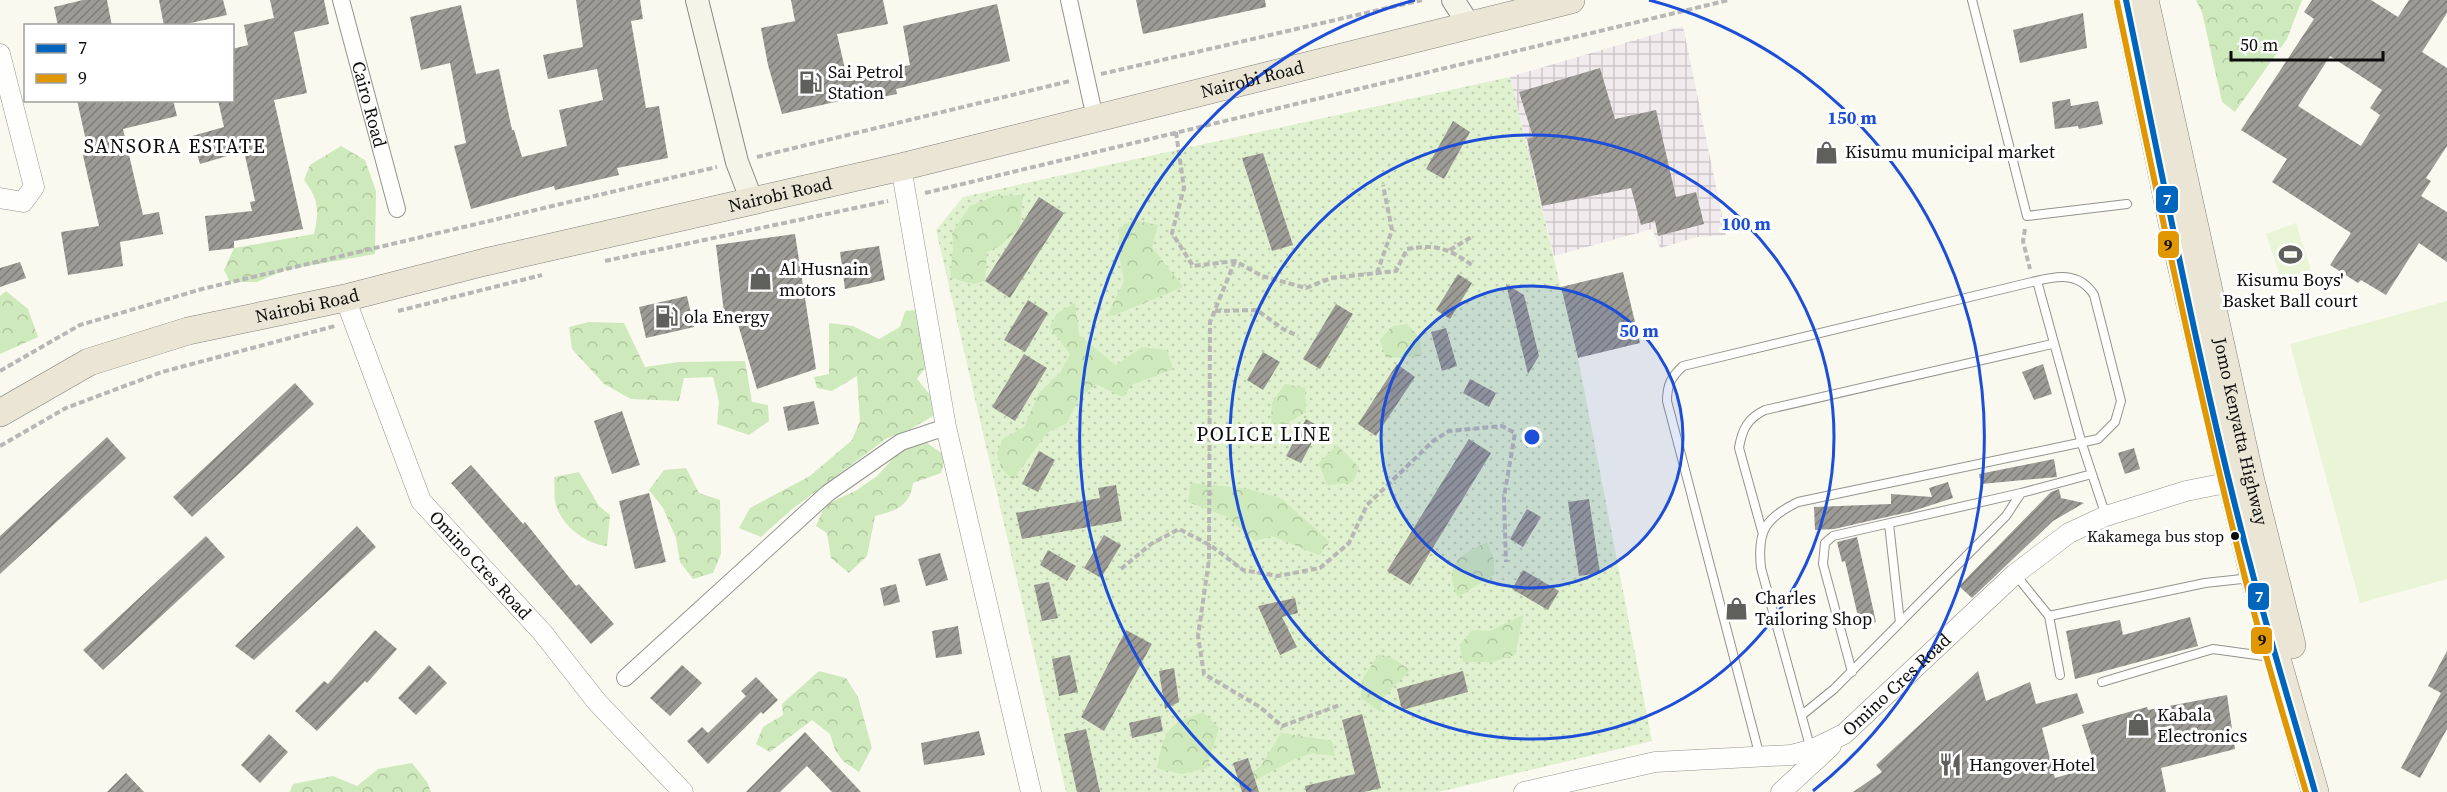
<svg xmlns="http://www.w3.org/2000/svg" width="2447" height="792" viewBox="0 0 2447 792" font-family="'Source Serif 4',serif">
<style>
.industrial{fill:url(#industrial-grid)}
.grass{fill:url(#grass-dots)}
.forest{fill:url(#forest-crowns)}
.pitch{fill:#eaf5d8}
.building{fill:url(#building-hatch);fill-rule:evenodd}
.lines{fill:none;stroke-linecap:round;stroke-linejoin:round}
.service-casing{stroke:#93938e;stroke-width:10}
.minor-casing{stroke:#93938e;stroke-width:18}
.tertiary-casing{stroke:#93938e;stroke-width:21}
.secondary-casing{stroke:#8a8985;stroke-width:24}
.trunk-casing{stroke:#80807c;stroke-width:28}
.path{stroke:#b7b7b5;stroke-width:4;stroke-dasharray:6 3;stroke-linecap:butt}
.service{stroke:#fefefd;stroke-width:8}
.minor{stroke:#fefefd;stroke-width:16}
.tertiary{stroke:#fefefd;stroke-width:20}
.secondary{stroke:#f4f4e8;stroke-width:22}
.trunk{stroke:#eae5d4;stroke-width:27}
.bus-1-casing{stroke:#fff;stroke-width:10}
.bus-2-casing{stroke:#fff;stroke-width:10}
.bus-1{stroke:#0065bd;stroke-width:6}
.bus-2{stroke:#e09701;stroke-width:6}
.ring{fill:none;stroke:#1d4ed8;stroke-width:3}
.bus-dot{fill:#0c0c0c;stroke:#fff;stroke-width:2}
.labels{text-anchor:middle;stroke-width:6;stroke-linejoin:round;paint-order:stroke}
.bus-label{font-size:16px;fill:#0c0c0c;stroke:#fff;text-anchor:end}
.poi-label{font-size:18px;fill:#0c0c0c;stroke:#fff;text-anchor:start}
.street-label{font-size:18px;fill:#0c0c0c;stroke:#fff}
.neighbourhood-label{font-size:20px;letter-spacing:1.5px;fill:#0c0c0c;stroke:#fff}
.centre{fill:#1d4ed8;stroke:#fff;stroke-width:3}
.ring-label{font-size:18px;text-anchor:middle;font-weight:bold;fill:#1d4ed8;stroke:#fff;stroke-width:6;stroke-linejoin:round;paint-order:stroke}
.line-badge{stroke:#fff;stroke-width:2}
.badge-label{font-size:16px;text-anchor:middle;font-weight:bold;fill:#fff}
.pale-badge-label{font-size:16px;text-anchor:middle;font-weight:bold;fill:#111}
</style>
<defs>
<pattern id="industrial-grid" width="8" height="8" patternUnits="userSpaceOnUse" patternTransform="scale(1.5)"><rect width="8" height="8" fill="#f2ebed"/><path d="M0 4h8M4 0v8" fill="none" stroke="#cec8ca"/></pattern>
<pattern id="grass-dots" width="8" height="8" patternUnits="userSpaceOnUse" patternTransform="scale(1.5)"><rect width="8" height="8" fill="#dff1ce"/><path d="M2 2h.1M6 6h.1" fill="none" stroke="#becdb0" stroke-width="1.8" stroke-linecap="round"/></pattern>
<pattern id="forest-crowns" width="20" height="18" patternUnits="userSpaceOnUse" patternTransform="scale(1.5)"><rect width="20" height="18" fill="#cee9bb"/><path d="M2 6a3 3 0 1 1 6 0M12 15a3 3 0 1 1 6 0" fill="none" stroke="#b0c7a0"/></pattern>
<pattern id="building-hatch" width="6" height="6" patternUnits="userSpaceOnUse" patternTransform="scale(1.5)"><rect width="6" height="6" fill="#9d9b95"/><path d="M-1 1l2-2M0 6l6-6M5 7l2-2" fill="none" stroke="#7e7d78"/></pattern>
</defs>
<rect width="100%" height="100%" fill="#faf9ef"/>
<path class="industrial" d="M1683 26 1726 235 1697 237 1660 248 1652 229 1554 256 1510 77Z"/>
<path class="grass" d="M1510 77 1578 358 1652 741 1438 792H1066L936 230 963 197Z"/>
<path class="forest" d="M2196 0H2302L2287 39 2235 112 2222 102 2202 12Z
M341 146 365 160 376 191 375 254 285 270 257 282H230L224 270 234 248 314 234C319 212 319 199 304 180L310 165Z
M1023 195 1020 227 1000 246 987 252 985 281 973 284 951 278C950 262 955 249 952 233L970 206 995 196Z
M1133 220 1158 225 1152 247 1183 287 1112 316 1108 314 1124 281 1119 255V228Z
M6 291 28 309 38 337 0 354V296Z
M1075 303 1079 335 1116 365 1142 347 1167 350 1173 369 1131 385 1123 397 1096 384 1078 399 1067 423 1047 433 1013 480 1001 468 997 453 1003 439 1024 427 1039 393 1060 373 1070 354 1050 327 1057 313Z
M915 310 927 365 917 379 931 396 933 416 909 430 887 438 791 510 761 537 739 528 750 508 810 476 852 440 860 421 857 376 832 391 817 388 814 377 829 374V323L853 326 879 339 900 327 905 311Z
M589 322 624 323 645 367 679 362 745 361 752 402 768 405 769 421 749 435 717 424 719 402 713 377 684 378 679 401 631 399 604 384 572 349 569 327Z
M1407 324 1420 338 1422 356 1386 358 1380 340 1391 327Z
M1285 384 1305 388 1306 412 1286 424 1271 423 1272 403Z
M927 443 946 456 941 473 913 483C910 506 896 511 875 516L867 556 849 573 831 558 827 533 816 526 825 505 857 490 877 476 901 450Z
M1337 445 1359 467 1353 482 1327 485 1319 463Z
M686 468 699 493 720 500 721 554 713 573 693 579 680 562 676 538 663 508 649 490 664 470Z
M579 472 599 506 610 515 607 546C585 544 559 524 555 501 554 493 555 485 554 477Z
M1191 483 1249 489 1282 499 1330 542 1319 555 1272 536 1255 541 1226 516 1188 502Z
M1487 542 1494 560V575L1458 597C1442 566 1459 554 1487 542Z
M1523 615 1515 655 1492 662H1463L1460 645 1472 630 1490 631Z
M1379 654 1394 659 1410 670 1384 697 1380 712 1361 698 1362 680Z
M819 671 846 678 858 697 872 748 859 772 843 761 835 750 830 734 812 720 770 752 756 744 763 727 783 715 782 704Z
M1203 712 1219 728 1207 768 1181 774 1157 768C1165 729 1166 726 1203 712Z
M1281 733 1332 741 1335 756 1313 753 1295 759 1240 788 1232 783 1260 767Z
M412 763 427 782 431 792H290L293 784 333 776 357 786 378 769Z"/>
<path class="pitch" d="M2296 223 2312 273 2283 284 2266 234Z
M2447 301V579L2360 603 2290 344Z"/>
<path class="building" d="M83 0H107L112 26H58L54 7Z
M159 0H223L227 15 177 26H164Z
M270 0H324L329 24 294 32 307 93 274 100 303 229 234 241V248L209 251 205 216 252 211 250 202 255 201 244 151 200 164 192 136 224 127 218 100H232V49L248 45 244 25 274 18Z
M576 0H640L643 19 631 21 646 108 659 106 668 158 617 168 619 175 555 190 554 186 471 209 454 146 466 143 450 63 421 70 410 17 461 5 476 74 499 69 512 130H514L522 157 567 146 559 110 603 100 597 69 548 79 543 55 583 47Z
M791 0H883L888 24 837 34 847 78 910 65 903 26 997 4 1010 61 896 89 897 94 858 102 857 97 782 114 768 65 761 28 795 21Z
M1136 0H1265L1266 7 1143 34Z
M2312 0H2371L2398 17 2409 0H2447V13L2422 52 2447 68V146L2426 178 2431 181 2421 196 2447 212V262L2419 243 2386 295 2361 280 2358 283 2330 265 2351 233 2272 182 2287 159 2241 130 2314 19 2304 12ZM2330 56 2382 90 2370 108 2380 115 2361 146 2298 106Z
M2083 13 2087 48 2020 63 2013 30Z
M1600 68 1615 119 1656 110 1676 197 1696 192 1704 224 1658 236 1655 221 1641 225 1631 188 1542 206 1527 139 1533 137 1519 92Z
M2070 99 2071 106 2098 101 2103 124 2079 129 2078 126 2055 129 2052 102Z
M77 100H173L177 116 123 129 143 215 159 212 163 234 120 242 123 266 68 275 61 232 99 226 82 151 88 150Z
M1453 121 1470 132 1444 179 1426 169Z
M1263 153 1293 245 1272 251 1242 158Z
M1039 197 1064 213 1010 298 985 281Z
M795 234 816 369 757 389 735 314 724 313 716 245Z
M879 246 885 280 845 289 840 252Z
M20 262 26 278 0 287V268Z
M1623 272 1640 343 1578 358 1561 287Z
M1458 274 1472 283 1450 319 1436 310Z
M1506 284 1524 295 1539 356 1528 374Z
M687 296 694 327 646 338 639 307Z
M1028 300 1048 313 1025 352 1004 340Z
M1336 304 1353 314 1320 369 1303 359Z
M1446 328 1457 366 1442 371 1431 332Z
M1263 352 1280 362 1263 390 1247 380Z
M1024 354 1047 368 1015 421 992 407Z
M1397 364 1415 377 1376 436 1358 424Z
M2043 364 2052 394 2034 400 2022 372Z
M1470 379 1496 393 1489 407 1463 393Z
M295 383 314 404 192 517 173 497Z
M814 401 819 424 788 431 783 407Z
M622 411 640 465 612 474 594 421Z
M1306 419 1320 427 1301 463 1286 456Z
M107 437 126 458 0 574V536Z
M1469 439 1491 453 1410 585 1387 571Z
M2134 448 2140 469 2125 474 2118 453Z
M1039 451 1055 460 1038 492 1022 484Z
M2054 459 2057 477 1981 484 1979 474Z
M471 465 523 524 525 522 576 586 579 584 614 624 591 644 451 483Z
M1948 482 1953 498 1913 511 1834 529 1815 530 1814 507 1891 504V494L1932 497 1929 488Z
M1116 485 1122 521 1022 539 1016 513 1100 498 1098 488Z
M2059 489 2061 498 2084 503 2053 521 1972 598 1959 586 2051 492Z
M649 493 666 562 635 569 619 501Z
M1589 499 1600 573 1579 576 1568 502Z
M1527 509 1541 517 1523 547 1510 539Z
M357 526 376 547 254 660 235 646Z
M1104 535 1121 545 1101 578 1084 568Z
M206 536 225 557 103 670 83 650Z
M1857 537 1876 622 1860 625 1845 561 1842 562 1837 542Z
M1048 550 1076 566 1067 581 1040 565Z
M940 553 948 580 926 586 918 559Z
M1523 570 1559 591 1548 610 1512 589Z
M1049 582 1058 618 1042 621 1034 585Z
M896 584 900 602 884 606 880 588Z
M1295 598 1298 613 1282 617 1297 647 1280 655 1258 606Z
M2190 617 2198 646 2075 679 2066 631 2120 620 2123 635Z
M958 626 962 654 936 658 932 631Z
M375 630 397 649 367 683 365 681 317 731 295 711 324 681 328 684Z
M1126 630 1152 644 1104 731 1081 717Z
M2447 651V729L2420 778 2401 768 2441 693 2428 686Z
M1070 655 1078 692 1059 696 1052 659Z
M429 665 447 683 416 715 398 698Z
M682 665 702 683 670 716 650 698Z
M1174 668 1179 702 1165 709 1159 671Z
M1463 671 1468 692 1402 710 1397 689Z
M1978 671 1986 701 2030 682 2036 704 2077 693 2084 713 2042 728 2055 778 2095 766 2082 725 2147 707 2148 710 2227 695 2235 749 2161 768 2166 792H1853L1882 772 1876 765Z
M756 677 778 700 763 714 761 712 708 764 687 741 702 727 708 733 746 696 741 691Z
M1362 714 1381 788 1364 792H1306L1305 786 1355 774 1342 720Z
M1160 716 1163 731 1132 738 1129 723Z
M1086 729 1100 792H1077L1064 734Z
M979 731 985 755 924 765 921 743Z
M805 732 861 792H832L807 766 780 792H746Z
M269 734 288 752 260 783 241 765Z
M1248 758 1259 792H1242L1233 763Z
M126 773 144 792H107Z"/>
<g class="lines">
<defs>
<path id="service" d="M1972 0 2027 216 2127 204
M2037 281 2081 441 2106 516
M1889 524 1900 623
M1762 531 1739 448C1742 429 1748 418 1765 410L2052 344
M2015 574 2049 616 2205 583 2251 578
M2049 616 2060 675
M1852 672 1823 564 1825 543 1833 536 2021 493
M2102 682 2213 649 2271 657
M1802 715 1834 689 2006 516 2021 493 2092 474
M1760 757 1667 401C1667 385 1671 377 1683 366L2032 282C2056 276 2079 271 2094 295L2121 401 2115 422 2098 439 1798 502C1765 518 1757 531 1761 568L1811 750"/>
<g id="minor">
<path id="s1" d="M341 0 397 209"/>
<path d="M1069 0 1093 109"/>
<path d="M625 678 828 493 901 442 946 427"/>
</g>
<g id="tertiary">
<path d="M0 54 34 187 23 202 0 198"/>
<path d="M901 167 946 427 1031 792"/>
<path id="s2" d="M345 298 421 501 542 632 597 702 683 792"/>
<path id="s3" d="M1524 792 1655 762 1791 755 1811 750 1844 734 2015 574 2069 533 2106 516 2186 491 2231 482"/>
<path d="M1781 792 1831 746"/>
</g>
<path id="secondary" d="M697 0 737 162 747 188
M1453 0 1466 20"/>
<g id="trunk">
<path d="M2126 0 2179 256 2231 482 2254 578 2315 792"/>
<path id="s4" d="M2145 0 2250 477 2292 645"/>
<path id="s5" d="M0 413 89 362 188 331 345 298 485 262 901 167 1571 0"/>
</g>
</defs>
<use href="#service" class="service-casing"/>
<use href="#minor" class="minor-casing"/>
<use href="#tertiary" class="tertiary-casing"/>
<use href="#secondary" class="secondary-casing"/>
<use href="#trunk" class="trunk-casing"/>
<path class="path" d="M1101 74 1422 0
M1176 132 1184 188 1172 233 1193 266 1235 261 1262 276 1306 288 1331 278 1396 271 1407 249C1437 244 1447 248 1472 265
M757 157 1070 81
M925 193 1729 0
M2025 229 2023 241 2030 269
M1450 250 1473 236
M605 261 888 201
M1235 261 1210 322 1209 560 1198 636 1204 674 1260 707 1282 726 1340 705
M1377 273 1392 230 1383 185
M398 311 542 275
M1215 311 1257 310 1283 329 1298 336
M0 371 80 325 202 289 717 167
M0 446 66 408 162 372 335 326
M1121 569 1151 544 1179 529 1210 545 1243 570 1278 576 1320 568 1349 543 1367 505 1433 441 1449 431 1502 426 1515 433 1504 497 1506 562"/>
<use href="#service" class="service"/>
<use href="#minor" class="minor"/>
<use href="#tertiary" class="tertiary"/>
<use href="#secondary" class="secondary"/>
<use href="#trunk" class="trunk"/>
<defs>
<path id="bus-1" d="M2126 0C2166 193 2203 388 2254 579 2273 650 2295 721 2315 792"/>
<path id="bus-2" d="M2117 2C2157 194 2197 387 2245 578 2263 650 2285 721 2306 792"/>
</defs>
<use href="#bus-1" class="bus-1-casing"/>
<use href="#bus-2" class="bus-2-casing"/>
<use href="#bus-1" class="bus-1"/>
<use href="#bus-2" class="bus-2"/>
</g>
<circle cx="1532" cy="437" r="151" fill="#1d4ed8" fill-opacity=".12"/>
<g class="ring">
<circle cx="1532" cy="437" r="151"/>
<circle cx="1532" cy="437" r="302"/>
<path d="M1251 791A452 452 0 0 1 1415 0M1649 0A452 452 0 0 1 1813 791"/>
</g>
<defs>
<symbol id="fuel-bare" viewBox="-9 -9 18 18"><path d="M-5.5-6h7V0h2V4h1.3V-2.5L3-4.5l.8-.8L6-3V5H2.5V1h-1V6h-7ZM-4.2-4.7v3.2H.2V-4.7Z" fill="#5f5f5b" stroke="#fff" stroke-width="2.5" paint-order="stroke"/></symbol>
<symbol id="shop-bare" viewBox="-9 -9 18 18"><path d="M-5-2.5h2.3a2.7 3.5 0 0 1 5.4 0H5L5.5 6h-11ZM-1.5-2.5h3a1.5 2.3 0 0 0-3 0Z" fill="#5f5f5b" stroke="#fff" stroke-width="2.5" paint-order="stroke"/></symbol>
<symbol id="stadium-bare" viewBox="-9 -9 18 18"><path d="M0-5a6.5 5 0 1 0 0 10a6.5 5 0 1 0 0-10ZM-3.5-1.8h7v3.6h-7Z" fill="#5f5f5b" stroke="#fff" stroke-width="2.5" paint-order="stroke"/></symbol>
<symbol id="restaurant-bare" viewBox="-9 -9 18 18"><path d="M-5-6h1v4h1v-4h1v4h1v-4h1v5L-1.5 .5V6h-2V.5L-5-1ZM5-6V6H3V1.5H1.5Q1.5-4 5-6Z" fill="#5f5f5b" stroke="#fff" stroke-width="2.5" paint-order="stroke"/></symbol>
</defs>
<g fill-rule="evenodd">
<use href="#fuel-bare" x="794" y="66" width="33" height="33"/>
<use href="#shop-bare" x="1810" y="136" width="33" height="33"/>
<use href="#stadium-bare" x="2274" y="238" width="33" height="33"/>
<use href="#shop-bare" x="744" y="262" width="33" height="33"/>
<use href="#fuel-bare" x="650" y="300" width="33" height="33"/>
<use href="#shop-bare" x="1720" y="592" width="33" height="33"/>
<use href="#shop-bare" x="2122" y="708" width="33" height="33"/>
<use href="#restaurant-bare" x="1934" y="748" width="33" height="33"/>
</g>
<circle class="bus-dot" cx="2235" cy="536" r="5"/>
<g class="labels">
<g class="bus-label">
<text x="2224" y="542">Kakamega bus stop</text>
</g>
<g class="poi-label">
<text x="828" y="78">Sai Petrol<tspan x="828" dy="21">Station</tspan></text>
<text x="1845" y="158">Kisumu municipal market</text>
<text x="779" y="275">Al Husnain<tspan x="779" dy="21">motors</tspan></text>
<text x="2290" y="286" text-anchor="middle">Kisumu Boys'<tspan x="2290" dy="21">Basket Ball court</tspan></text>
<text x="684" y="323">ola Energy</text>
<text x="1755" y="604">Charles<tspan x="1755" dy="21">Tailoring Shop</tspan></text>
<text x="2157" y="721">Kabala<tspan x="2157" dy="21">Electronics</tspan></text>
<text x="1969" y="771">Hangover Hotel</text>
</g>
<g class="street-label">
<text dy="6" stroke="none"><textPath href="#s5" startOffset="1300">Nairobi Road</textPath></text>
<text dy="6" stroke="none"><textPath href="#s1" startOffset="108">Cairo Road</textPath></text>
<text dy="6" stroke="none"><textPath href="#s5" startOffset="814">Nairobi Road</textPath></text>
<text dy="6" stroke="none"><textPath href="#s5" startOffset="328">Nairobi Road</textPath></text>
<text dy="6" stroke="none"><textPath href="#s4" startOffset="442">Jomo Kenyatta Highway</textPath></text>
<text dy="6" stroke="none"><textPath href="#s2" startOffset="304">Omino Cres Road</textPath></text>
<text dy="6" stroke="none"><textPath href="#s3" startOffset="400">Omino Cres Road</textPath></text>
</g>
<g class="neighbourhood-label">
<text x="175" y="153">SANSORA ESTATE</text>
<text x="1264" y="441">POLICE LINE</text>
</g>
</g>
<circle cx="1532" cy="437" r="9" class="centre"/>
<g class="ring-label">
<text x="1852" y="124">150 m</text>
<text x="1746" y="230">100 m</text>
<text x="1639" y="337">50 m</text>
</g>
<g class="line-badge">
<rect x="2155" y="185" width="24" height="29" rx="6" fill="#0065bd"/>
<rect x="2157" y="230" width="23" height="29" rx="6" fill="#e09701"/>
<rect x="2247" y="582" width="23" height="29" rx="6" fill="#0065bd"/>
<rect x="2250" y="626" width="23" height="29" rx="6" fill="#e09701"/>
</g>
<g class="badge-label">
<text x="2167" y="205">7</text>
<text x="2259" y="602">7</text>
</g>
<g class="pale-badge-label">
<text x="2168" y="251">9</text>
<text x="2262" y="646">9</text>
</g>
<rect x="24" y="24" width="210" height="78" fill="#ffffff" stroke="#9e9e9e" stroke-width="1.5"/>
<rect x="36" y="44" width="30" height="9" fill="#0065bd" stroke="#9e9e9e" stroke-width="1.5"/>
<text x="78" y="54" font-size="18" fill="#0c0c0c">7</text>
<rect x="36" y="74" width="30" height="9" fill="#e09701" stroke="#9e9e9e" stroke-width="1.5"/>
<text x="78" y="84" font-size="18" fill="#0c0c0c">9</text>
<path d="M2231 51v9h152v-9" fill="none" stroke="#0c0c0c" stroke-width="3"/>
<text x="2240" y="51" font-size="18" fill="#0c0c0c" stroke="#ffffff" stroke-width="4.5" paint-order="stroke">50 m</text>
</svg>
